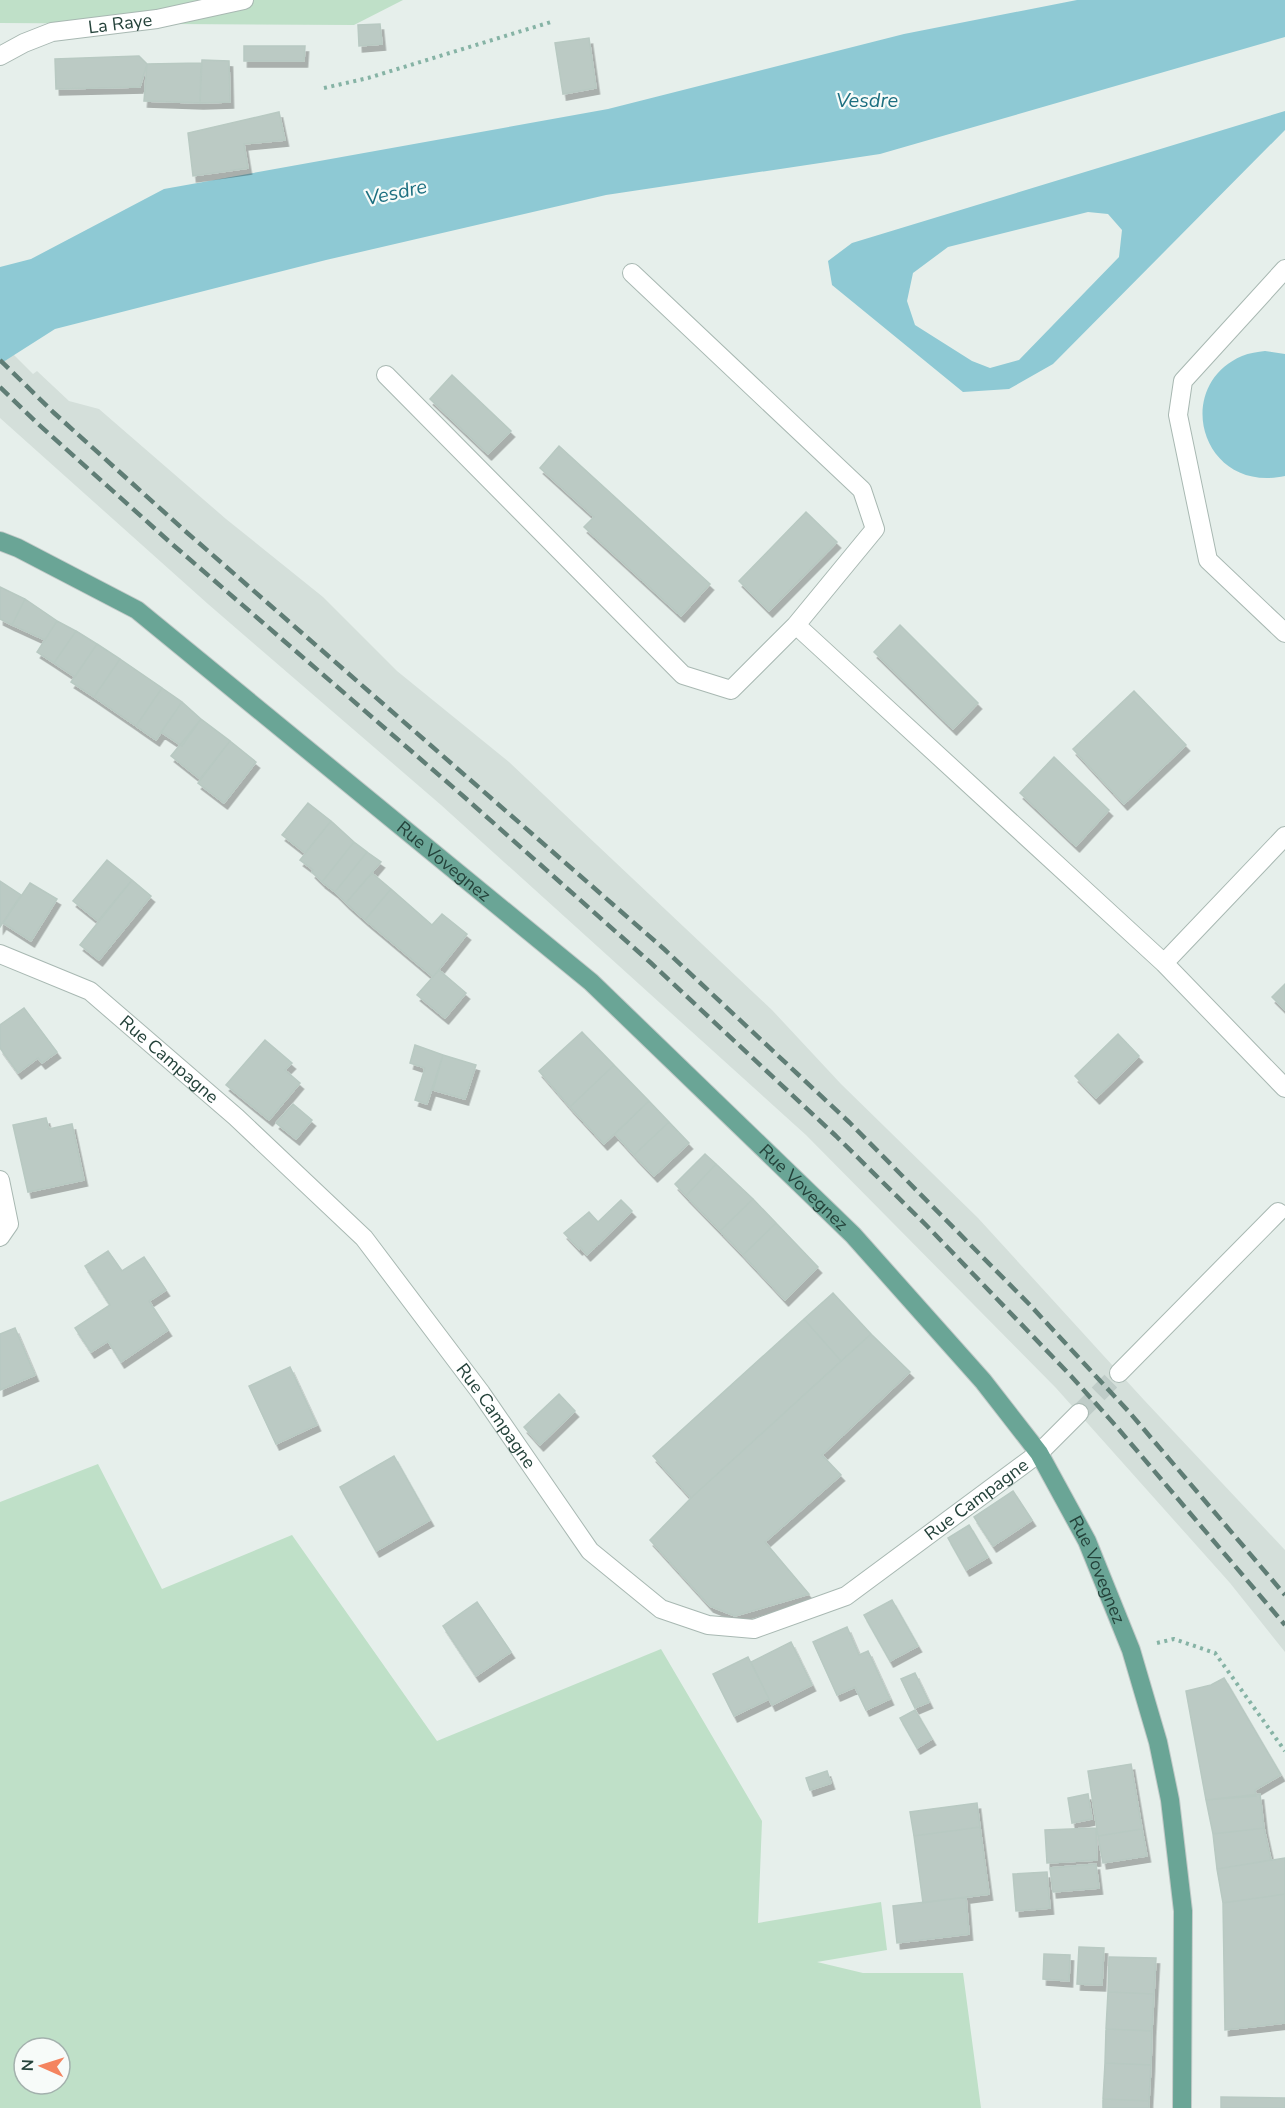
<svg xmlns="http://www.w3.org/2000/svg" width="1285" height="2108" viewBox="0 0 1285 2108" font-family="'Nunito Sans',sans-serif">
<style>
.built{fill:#d4dfda}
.green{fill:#bfe0c8;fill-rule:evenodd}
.water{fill:#8ec9d4;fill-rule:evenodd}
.building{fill:#bbcac4;stroke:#b8c9c2;stroke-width:1.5;filter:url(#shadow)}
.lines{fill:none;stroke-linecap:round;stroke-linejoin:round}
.minor-tunnel{stroke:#bfccc8;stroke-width:18;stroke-dasharray:18 9;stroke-linecap:butt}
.service-casing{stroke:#a8b8b2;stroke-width:20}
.minor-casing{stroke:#a8b8b2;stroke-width:20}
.primary-casing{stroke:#c2cac8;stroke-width:20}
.path{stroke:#86b3a5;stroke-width:4;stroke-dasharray:3 4.5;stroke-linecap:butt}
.service{stroke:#fff;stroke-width:18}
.minor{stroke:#fff;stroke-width:18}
.primary{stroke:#6aa596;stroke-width:18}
.rail{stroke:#5f7d75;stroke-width:4.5;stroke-dasharray:12 6;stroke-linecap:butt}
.labels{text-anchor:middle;stroke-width:4.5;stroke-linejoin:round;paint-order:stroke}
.street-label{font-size:18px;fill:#24423a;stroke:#f7fbf9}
.water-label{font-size:20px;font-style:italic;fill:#1c6f80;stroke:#f7fbf9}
</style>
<defs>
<filter id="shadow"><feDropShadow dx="3.5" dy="6" stdDeviation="0" flood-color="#0004"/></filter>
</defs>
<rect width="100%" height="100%" fill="#e6efeb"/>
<path class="built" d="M0 341 33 374 37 371 69 401 99 409 226 519 323 597 397 671 509 762 772 1010 841 1084 978 1218 1144 1400 1285 1550V1652L1230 1583 1056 1388 806 1135 441 805 208 604 0 418Z"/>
<path class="green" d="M0 0H403L354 25 0 23Z
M98 1464 162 1589 292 1535 437 1741 661 1649 762 1821 758 1923 881 1902 887 1950 817 1962 863 1973H963L981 2108H0V1502ZM24 2048H60V2084H24Z"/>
<path class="water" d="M1077 0H1285V37L880 154 606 195 326 260 55 329 0 364V267L31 259 164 189 608 109 904 34Z
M1285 111V130L1053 364 1009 389 963 392 832 285 828 261 852 243ZM1088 212 1108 214 1122 230 1119 257 1019 360 990 368 972 361 915 325 907 301 913 273 948 247Z
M1265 351 1285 354V476C1202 494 1171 387 1242 356 1249 353 1258 352 1265 351Z"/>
<path class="building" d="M380 24 382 44 359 46 358 25Z
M589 38 596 88 563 94 555 43Z
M244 46H305L304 61H244Z
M139 56 147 64 140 87 56 89 55 59Z
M202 60 229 61 230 102 200 103Z
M201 63 200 103 144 101 147 64Z
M279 112 285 140 244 144 248 168 193 176 188 133Z
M452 375 511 431 488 454 430 399Z
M559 446 710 584 681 616 584 527 594 517 540 468Z
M806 512 837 542 769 611 739 581Z
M0 587 25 599 12 625 0 619Z
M25 599 57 621 45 640 12 625Z
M57 621 76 631 54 663 37 652Z
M900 625 978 703 953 729 874 652Z
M76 631 97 644 75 677 54 663Z
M97 644 120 659 94 697 71 682Z
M120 659 162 688 136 726 94 697Z
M162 688 182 702 156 740 136 726Z
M1134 691 1186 745 1124 804 1073 749Z
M182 702 201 719 182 746 161 732Z
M201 719 230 741 200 779 171 756Z
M230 741 256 762 224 803 198 783Z
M1054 757 1109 810 1076 846 1020 793Z
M308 803 331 821 305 853 282 835Z
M331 821 354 842 322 882 312 872 313 870 300 860Z
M354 842 367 852 335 892 322 882Z
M367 852 381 862 346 903 335 892Z
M107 860 132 880 98 921 73 901Z
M372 873 391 889 365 920 346 903Z
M132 880 151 896 99 960 80 945Z
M0 881 21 895 0 927Z
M30 883 57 899 31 941 3 923Z
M391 889 432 925 442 914 467 934 433 977 365 920Z
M439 970 466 993 445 1018 417 995Z
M1285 984V1010L1272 997Z
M24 1008 57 1052 42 1063 38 1058 18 1073 0 1048V1025Z
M582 1032 614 1065 570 1107 539 1071Z
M1118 1034 1139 1056 1096 1098 1075 1076Z
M265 1040 292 1063 285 1070 300 1083 269 1120 226 1085Z
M415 1045 443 1055 427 1104 415 1100 425 1068 410 1063Z
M443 1055 476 1065 465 1099 433 1090Z
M614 1065 649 1101 604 1144 570 1107Z
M649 1101 669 1122 634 1155 615 1134Z
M293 1104 312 1120 296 1139 276 1123Z
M46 1118 49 1129 72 1124 84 1180 28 1192 13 1125Z
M669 1122 689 1143 654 1176 634 1155Z
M705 1154 716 1164 686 1196 675 1184Z
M716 1164 753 1199 720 1231 686 1196Z
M753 1199 776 1223 743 1255 720 1231Z
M621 1200 632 1211 587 1255 580 1247 579 1249 564 1233 589 1212 598 1222Z
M776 1223 818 1267 785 1300 743 1255Z
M108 1251 122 1271 144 1257 166 1290 149 1301 168 1330 121 1362 108 1341 91 1352 75 1328 110 1305 85 1266Z
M833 1293 871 1334 841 1361 804 1319Z
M804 1319 841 1361 691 1498 653 1456Z
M15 1328 35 1375 0 1390V1334Z
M871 1334 910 1372 822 1455 841 1475 765 1542 809 1594 735 1616 710 1606 650 1540 691 1498Z
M290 1367 317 1425 276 1444 249 1386Z
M559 1394 575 1411 540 1445 524 1427Z
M394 1456 430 1520 376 1551 340 1487Z
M1013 1491 1032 1520 993 1546 974 1517Z
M969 1525 988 1557 966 1570 948 1538Z
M892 1600 918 1646 890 1661 864 1615Z
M477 1602 511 1652 476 1676 443 1626Z
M847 1627 859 1655 868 1651 890 1699 866 1710 855 1687 837 1695 813 1642Z
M791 1642 812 1685 772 1705 751 1662Z
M748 1657 769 1699 734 1716 713 1674Z
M915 1673 929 1702 915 1708 901 1679Z
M1224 1678 1281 1775 1255 1790 1256 1796 1206 1800 1186 1691 1211 1685Z
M915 1710 932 1739 917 1748 900 1718Z
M1131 1764 1142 1829 1098 1836 1088 1771Z
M827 1771 831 1783 810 1790 806 1778Z
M1088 1794 1092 1819 1072 1823 1068 1798Z
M1260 1794 1264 1828 1213 1834 1206 1800Z
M977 1803 980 1827 914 1836 910 1812Z
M980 1827 989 1894 923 1903 914 1836Z
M1096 1828 1097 1860 1047 1863 1045 1830Z
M1264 1828 1271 1860 1217 1869 1213 1834Z
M1142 1829 1147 1856 1103 1863 1098 1836Z
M1285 1858V1894L1223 1903 1217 1869Z
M1096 1864 1099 1888 1053 1892 1050 1868Z
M1047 1872 1050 1908 1016 1911 1013 1874Z
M1285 1894V2023L1225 2030 1223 1903Z
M966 1897 969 1934 897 1943 893 1906Z
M1079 1947 1104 1948 1102 1985 1077 1984Z
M1044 1954 1070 1955 1069 1981 1043 1979Z
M1109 1957 1156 1958 1154 1994 1108 1992Z
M1108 1992 1154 1994 1152 2031 1106 2029Z
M1106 2029 1152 2031 1151 2065 1105 2063Z
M1105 2063 1151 2065 1149 2101 1103 2099Z
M1221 2097 1285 2098V2108H1221Z
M1103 2099 1149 2101V2108H1103Z"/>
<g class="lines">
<path class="minor-tunnel" d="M1079 1413 1119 1373"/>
<defs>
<path id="service" d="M1285 269 1183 381 1178 415 1208 560 1285 633
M632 273 862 490 875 529 796 625
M386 375 683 675 731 690 796 625 1164 963
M1285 836 1164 963 1285 1088"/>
<g id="minor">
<path id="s1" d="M0 56 24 43 52 32 157 19 244 0"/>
<path id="s2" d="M0 954 90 991 236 1117 364 1238 481 1393 590 1551 661 1609 708 1625 754 1629 846 1596 1039 1453 1079 1413"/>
<path d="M0 1180 9 1224 0 1237"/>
<path d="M1119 1373 1278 1212"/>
</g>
<g id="primary">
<path id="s3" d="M0 541 18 548 137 610 591 982 853 1235 983 1381 1039 1453 1087 1541 1131 1650 1158 1742 1170 1800 1183 1911 1182 2108"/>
</g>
</defs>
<use href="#service" class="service-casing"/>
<use href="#minor" class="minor-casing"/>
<use href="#primary" class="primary-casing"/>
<path class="path" d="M324 88 368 78 551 22
M1157 1643 1174 1639 1215 1653 1285 1751"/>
<use href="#service" class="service"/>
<use href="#minor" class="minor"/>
<use href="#primary" class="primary"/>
<path class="rail" d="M0 360 53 412 184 530 664 949 850 1123 1030 1305 1130 1413 1285 1595
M0 387 37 423 172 544 462 795 651 963 836 1136 927 1226 1071 1376 1116 1426 1285 1625"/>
</g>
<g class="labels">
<g class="street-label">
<text dy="6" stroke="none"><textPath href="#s1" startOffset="126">La Raye</textPath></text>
<text dy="6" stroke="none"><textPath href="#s3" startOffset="550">Rue Vovegnez</textPath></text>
<text dy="6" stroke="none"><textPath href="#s2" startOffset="202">Rue Campagne</textPath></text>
<text dy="6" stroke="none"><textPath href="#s3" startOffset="1036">Rue Vovegnez</textPath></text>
<text dy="6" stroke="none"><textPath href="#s2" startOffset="688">Rue Campagne</textPath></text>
<text dy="6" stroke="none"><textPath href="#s2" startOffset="1300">Rue Campagne</textPath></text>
<text dy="6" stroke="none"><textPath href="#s3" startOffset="1522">Rue Vovegnez</textPath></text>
</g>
<g class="water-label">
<text x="867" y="107">Vesdre</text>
<text transform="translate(396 192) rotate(-12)" y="7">Vesdre</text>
</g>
</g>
<g transform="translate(42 2066) rotate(273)"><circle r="28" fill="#f7fbf9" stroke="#a3b1ad" stroke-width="1.5"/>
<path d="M0-4.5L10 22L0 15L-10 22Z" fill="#f4845f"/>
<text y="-9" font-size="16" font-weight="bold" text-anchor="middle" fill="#24423a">N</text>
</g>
</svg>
